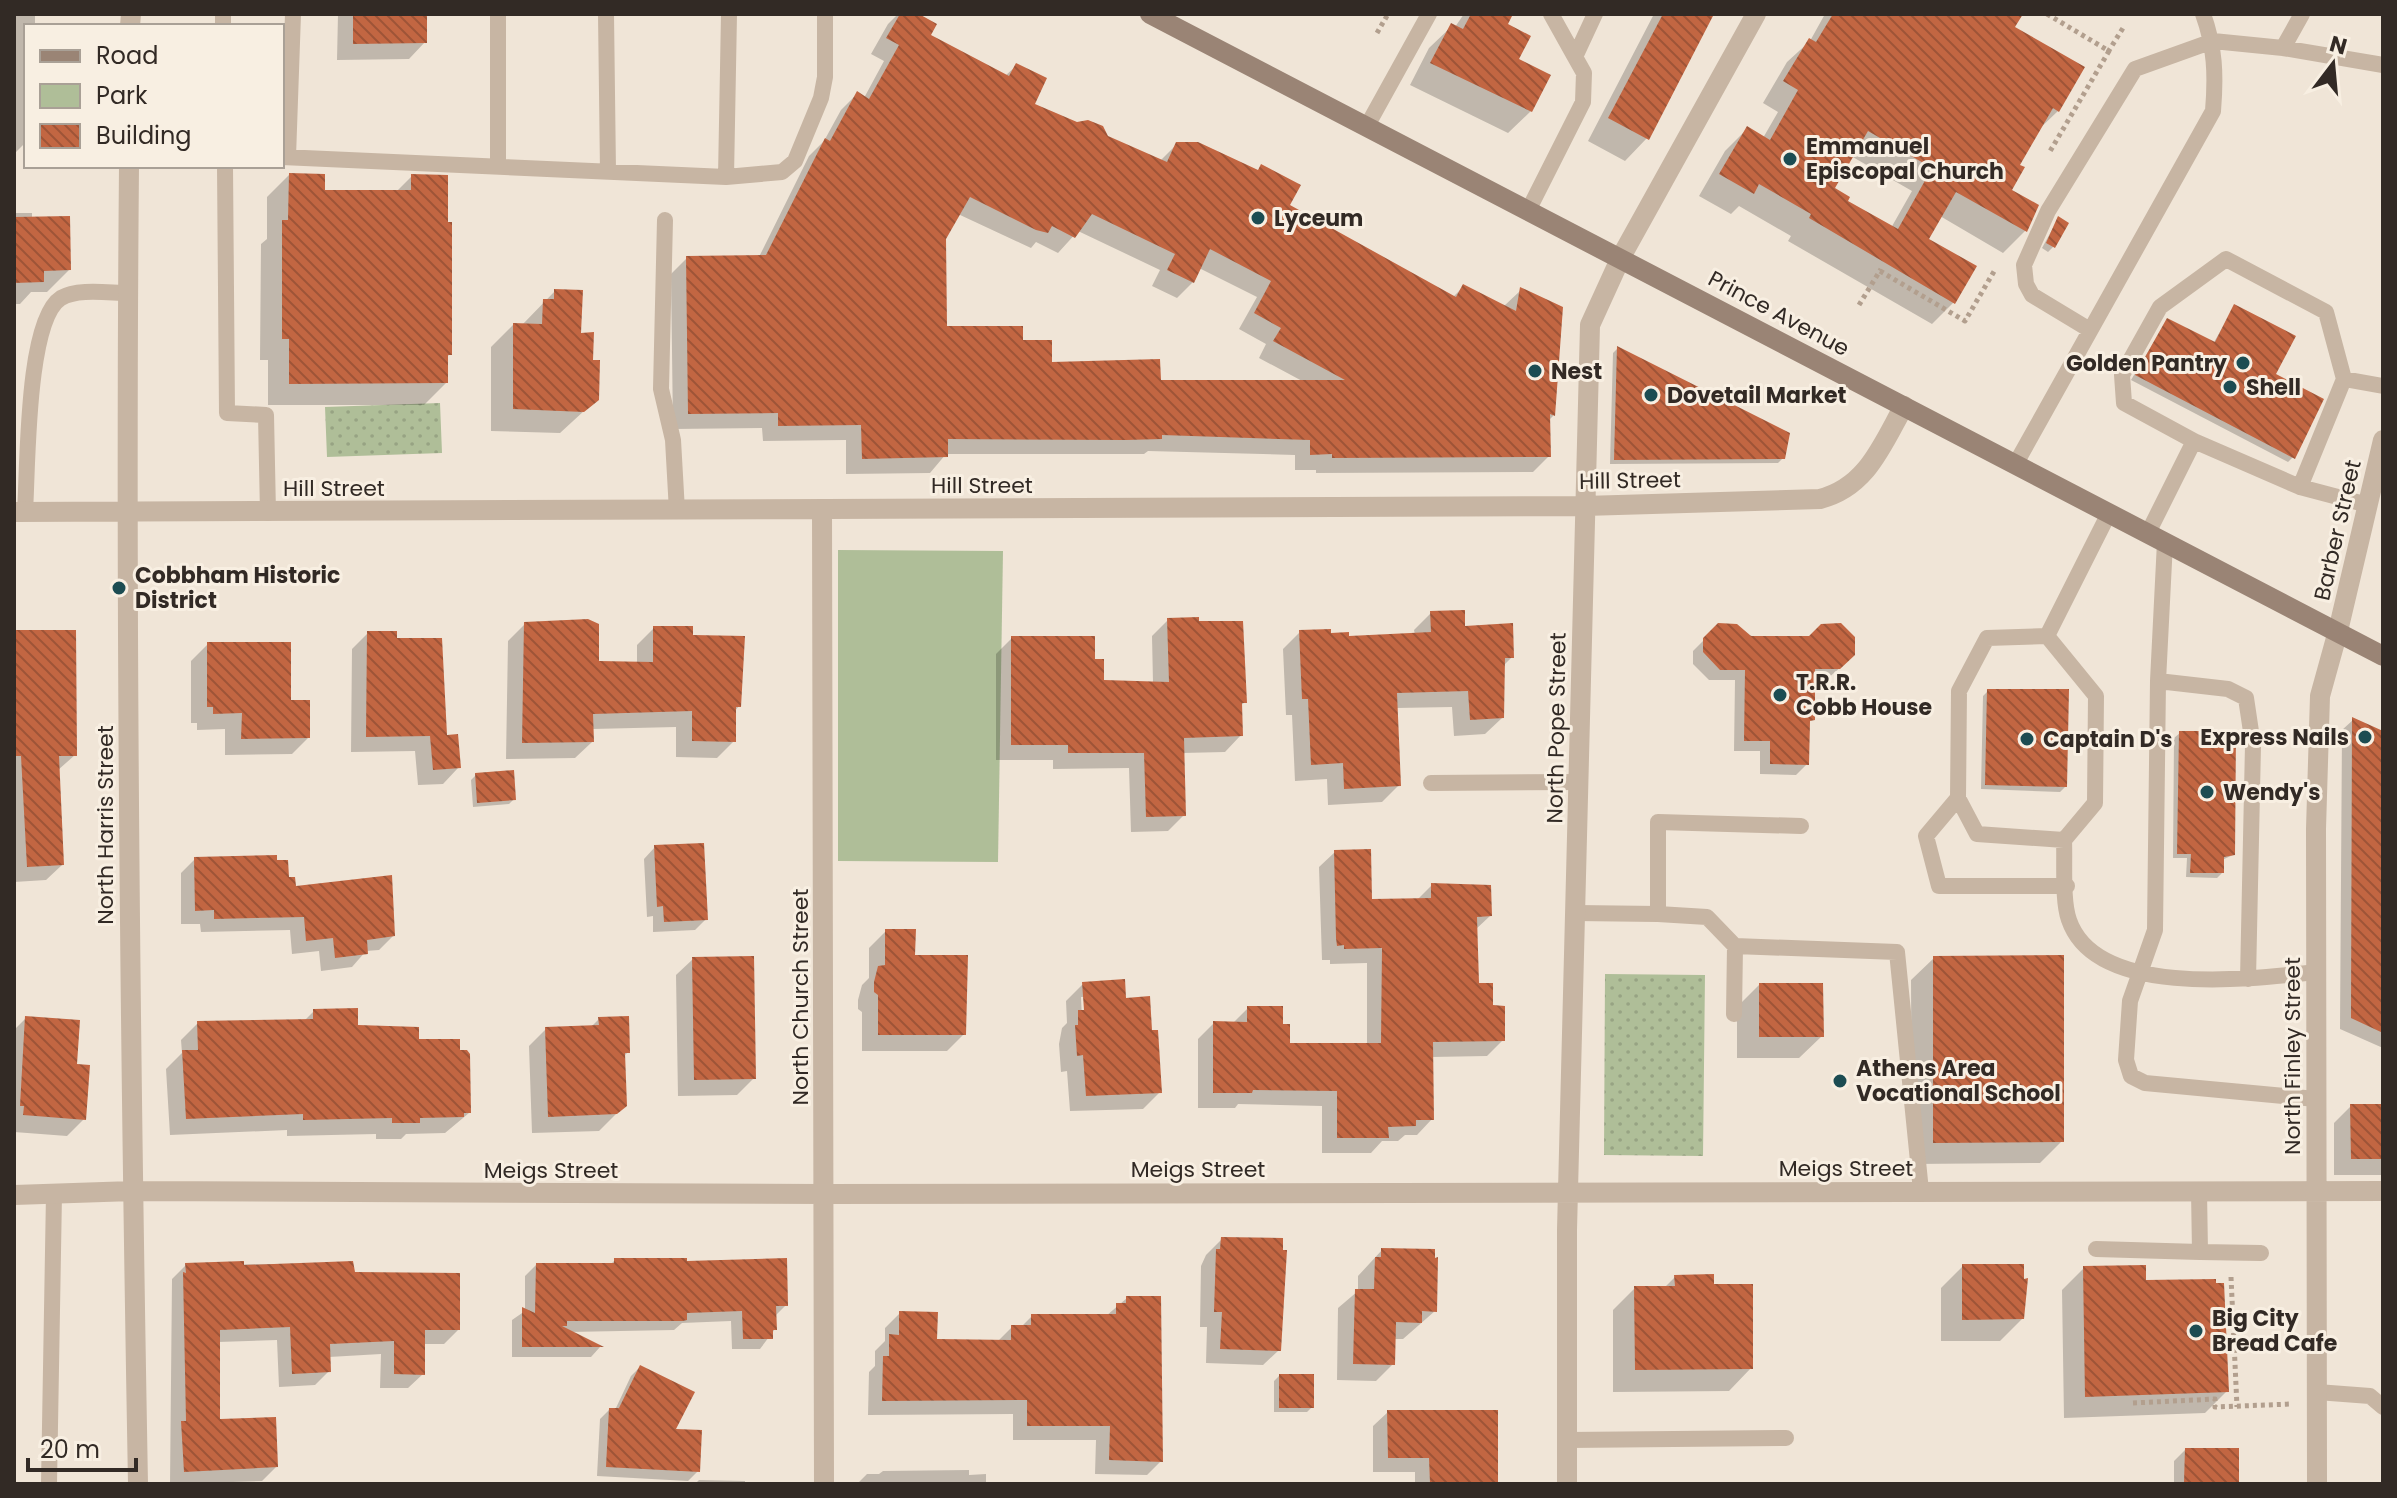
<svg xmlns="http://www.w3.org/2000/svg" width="2397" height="1498" viewBox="0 0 2397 1498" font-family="Poppins,sans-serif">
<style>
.green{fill:#afbe98}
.garden{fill:url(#garden-dots)}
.shadow{fill:#0003;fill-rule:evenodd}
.building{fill:url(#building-back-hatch);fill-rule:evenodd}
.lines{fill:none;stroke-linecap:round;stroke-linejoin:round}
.path{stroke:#b29f8e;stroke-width:5;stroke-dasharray:4 4;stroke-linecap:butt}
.service{stroke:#c7b5a3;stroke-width:16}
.minor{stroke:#c7b5a3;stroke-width:20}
.tertiary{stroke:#c7b5a3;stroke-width:20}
.secondary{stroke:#9a8475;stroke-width:20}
.poi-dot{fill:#1c4c52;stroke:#f8efe2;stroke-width:3}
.labels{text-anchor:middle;stroke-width:6;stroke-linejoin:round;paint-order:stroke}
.poi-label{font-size:22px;font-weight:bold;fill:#322a25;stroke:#f8efe2;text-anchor:start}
.street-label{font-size:22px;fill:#322a25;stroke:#f8efe2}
</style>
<defs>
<pattern id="garden-dots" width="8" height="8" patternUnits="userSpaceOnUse" patternTransform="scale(2)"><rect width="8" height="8" fill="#afbe98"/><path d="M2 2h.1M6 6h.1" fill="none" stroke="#97a383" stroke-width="1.8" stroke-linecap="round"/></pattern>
<pattern id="building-back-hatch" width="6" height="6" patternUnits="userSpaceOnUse" patternTransform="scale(2)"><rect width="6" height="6" fill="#c26642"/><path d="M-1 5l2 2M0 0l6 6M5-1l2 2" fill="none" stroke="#9e5437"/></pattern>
</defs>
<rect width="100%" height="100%" fill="#f0e5d7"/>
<path class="green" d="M838 550 1003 551 998 862 838 861Z"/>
<path class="garden" d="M440 403 442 453 327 457 325 407Z
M1605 974 1705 975 1703 1156 1604 1155Z"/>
<path class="shadow" d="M14 14H35V26H26V142L14 154Z
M338 14H425V42L409 59 337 60Z
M898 14H915L929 36 1005 76 1016 66 1032 105 1160 161 1177 144 1453 297 1463 287 1503 307 1521 290 1561 308 1553 416 1548 421 1549 456 1533 472 1316 473V470H1295V455L1148 451 1144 454H946L930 473 846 474V440L763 441 762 428 673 429 671 274 687 258 759 257 809 156 824 141 841 110 857 94 864 98 884 61 871 54 888 24ZM958 214 1031 248 1036 242 1058 253 1078 231 1160 270 1152 286 1177 298 1193 282 1199 268 1257 297 1239 329 1266 344 1259 358 1304 382H1159L1050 364 1021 342 945 328 944 239Z
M1464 14H1511L1505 25 1517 60 1548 76 1531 111 1508 133 1410 85 1429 48 1452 26 1455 27Z
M1654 14H1712L1647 138 1625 161 1588 141Z
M1825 14H2013V27L2058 111 2036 132 2017 165 2009 191 2036 206 2025 231 2003 253 1940 216 1927 239 1954 302 1932 324 1788 241 1791 236 1739 206 1731 214 1699 196 1725 151 1747 129 1763 138 1778 112 1763 103 1787 62 1810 41ZM1851 156 1912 191 1891 228 1845 201 1832 189Z
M289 175 323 192H396L412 176 450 354 446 358V383L424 405H268V360H260L261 244 267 239V197Z
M14 213H32V218L69 270 47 292H31L20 304H14Z
M2058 219 2053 247 2048 252 2042 248Z
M555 291 591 362 597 399 560 433 491 431V347L513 325H522Z
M2234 307 2273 375 2293 457 2288 462 2131 380 2167 320 2213 344Z
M1617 349 1783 458 1778 463 1610 464 1613 353Z
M1431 613 1512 657 1503 666 1502 718 1485 734 1454 736 1452 707 1396 708 1399 785 1382 802 1328 805 1327 779 1295 781 1292 715H1286L1283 649 1300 632 1347 638 1415 635 1414 630Z
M1168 620 1245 702 1240 706 1241 735 1225 752 1182 753 1184 815 1168 831 1131 832 1129 768 1053 769V760H996V654L1012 638 1093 661 1102 682 1153 683 1152 636Z
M525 624 597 663H637V645L654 628 691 637 739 706 734 712V741L717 758 676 757V727L592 729V742L575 758 506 759 508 641Z
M1719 625 1842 666 1827 679H1813L1807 764 1796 775 1760 774V751H1734L1735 680H1709L1693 664V651Z
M14 632 75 755 58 770 62 865 46 880 14 882Z
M368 633 395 640 445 737 458 768 443 784 418 785 415 751 351 752 352 649Z
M208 644 289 702 308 738 292 754 225 755V729L197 730V723H191V661Z
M1988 691 2065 787 2060 792 1981 789 1983 696Z
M2353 720 2383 733V1048L2340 1029 2342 730Z
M2180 733 2233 855 2222 860V873L2217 878 2186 877 2187 858H2173L2174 738Z
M476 775 514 799 509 804 473 807 471 780Z
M655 847 706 919 695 930 653 932V916L647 917 644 859Z
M1335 852 1370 901H1416L1432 885 1490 916 1475 930 1477 985 1503 1040 1487 1056 1431 1057 1432 1119 1417 1135H1405L1398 1141H1382L1371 1153H1322V1106L1238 1104 1235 1108H1198V1039L1214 1023 1232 1024 1248 1008 1281 1025 1288 1045H1367V963L1330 964V960H1322L1319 867Z
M195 859 287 879 294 888 393 936 379 950 366 951 352 967 321 971 319 951 292 954 290 930 201 932 200 924H181V873Z
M886 931 913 957 964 1034 947 1051H862V1012L858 1009V1000L862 985 869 978V948Z
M1934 958 2062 1141 2040 1163 1912 1164 1911 980Z
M693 959 754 1078 737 1095 678 1096 676 975Z
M1083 984 1124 1000 1150 1033 1160 1092 1143 1109 1070 1111 1067 1071 1061 1072 1059 1044 1062 1028 1067 1023 1066 1001ZM1081 997H1085L1086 1019 1082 1020Z
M1759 985 1822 1036 1799 1058H1737V1007Z
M314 1011 356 1027 458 1052 469 1113 445 1133 406 1134 401 1139H376V1134L287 1136V1130L170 1135 166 1069 182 1053 181 1040 198 1023 304 1021Z
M26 1018 75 1066 84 1119 67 1136 14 1132V1030Z
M599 1019 628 1052 623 1057 625 1105 599 1131 532 1133 529 1046 546 1029 591 1027Z
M2351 1106H2383V1175H2334V1123Z
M1222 1239 1279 1350 1263 1365 1206 1363 1207 1327H1200L1201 1266 1206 1255Z
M1382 1250 1435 1311 1403 1339H1394L1393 1364 1376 1381 1337 1380 1338 1308 1358 1291V1276Z
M615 1260 685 1263 786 1305 775 1316V1329L760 1349H732L731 1321 682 1323 674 1330 568 1332 600 1347 591 1357H512V1320L525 1311V1276L536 1265H610Z
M351 1263 354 1274 458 1330 444 1344H423V1374L408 1388H380L381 1354 329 1357V1371L315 1385 279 1387 277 1340 218 1342V1421L276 1467 262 1481 170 1484 172 1279 186 1265Z
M1963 1266 2022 1319 2000 1341H1941V1288Z
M2084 1268 2144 1282 2214 1285 2227 1391 2205 1413 2064 1418 2062 1290Z
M1675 1277 1712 1286 1751 1368 1729 1391 1613 1392V1310L1635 1288H1664Z
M1127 1298 1161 1461 1147 1475 1095 1474 1096 1440H1013V1414L868 1415 869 1372 875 1366V1351L885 1341V1328L900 1313 935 1341 997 1342 1012 1327H1021L1032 1316H1106Z
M640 1367 698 1471 688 1481 597 1476 600 1419 609 1410H615L631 1376Z
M1279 1376 1312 1407 1307 1412H1274V1381Z
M1388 1412H1496V1484H1415V1472H1373V1426Z
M2185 1450H2237V1484H2174V1461Z
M969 1470V1475L986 1474V1484H857L867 1474H879L883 1471Z
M699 1480 745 1481V1484H695Z"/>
<path class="building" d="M353 14H427V43L353 44Z
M900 14H919L937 24 931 35 1009 76 1016 63 1047 78 1035 104 1077 122 1088 120 1103 126 1108 136 1167 162 1176 142H1198L1258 170 1261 164 1301 185 1290 205 1456 297 1463 284 1516 311 1520 287 1563 307 1555 416 1550 414 1551 457 1332 458V454L1310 455V440L1162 435V439L1126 440 948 439V457L862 459 861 425 778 426V413L688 414 686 256 766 255 825 138 830 141 857 91 869 99 899 45 886 38ZM970 197 1036 230 1048 233 1052 226 1075 238 1092 214 1175 254 1167 270 1194 283 1210 249 1271 281 1254 313 1281 328 1273 341 1345 380H1161L1160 359 1052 362V340H1023V326H947L946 239Z
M1471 14H1513L1508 24 1531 36 1519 59 1551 75 1532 112 1430 63 1451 23 1463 29Z
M1663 14H1714L1649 140 1608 118Z
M1833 14H2023L2015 27 2085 67 2059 112 2053 108 2020 165 2025 167 2012 190 2039 205 2027 232 1956 192 1929 239 1977 266 1955 304 1809 218 1811 214 1759 184 1754 194 1719 174 1747 126 1770 140 1798 90 1783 81 1809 38 1816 42ZM1868 131 1932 168 1898 229 1848 201 1850 197 1835 188Z
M289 173 325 174V190H411V174L448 175V222H452V355H448V383L289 384V339H282V220H288Z
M70 216 71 270 44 271V282L14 283V217Z
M2058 216 2069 223 2055 248 2046 243Z
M554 289 583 290 581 333 594 332 593 360H600L599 400 584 412 513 409V323L542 324 543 299H554Z
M2234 304 2296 336 2276 374 2324 399 2295 459 2135 375 2167 318 2215 342Z
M1617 346 1790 433 1785 459 1614 460Z
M1465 610V626L1513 623 1514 658H1505L1504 718 1470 720 1468 691 1397 693 1401 786 1344 789 1343 763 1311 765 1308 699H1302L1299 630 1331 629V633L1349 632V636L1431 632 1430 611Z
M1199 617V621H1243L1247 703H1242L1243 736 1184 738 1186 816 1146 817 1144 753H1068V745H1011V636H1095V659H1104V680L1169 682 1167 618Z
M588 619 599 624V661L653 662V626H693V635L745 636 741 707H736V742L692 741V711L593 714 594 742 522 743 524 622Z
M1718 623 1737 624 1751 636H1809L1821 624 1841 623 1855 637V655L1840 669H1815V720L1810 721 1809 765 1770 764V741H1744L1745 670H1720L1703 652V638Z
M14 630H76L77 756H59L64 865 27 867 21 756H14Z
M367 631H397V638H442L447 735 458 734 461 768 433 770 430 736 366 737Z
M207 642H291V700H310V738L241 739 242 713 213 714V707H207Z
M1987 689H2069L2067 787 1985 785Z
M2352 717 2383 731V1033L2351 1018Z
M2179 731H2236L2235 855 2224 857V873H2190L2191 854H2177Z
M514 770 516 800 477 803 475 773Z
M704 843 708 920 664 922 663 906 657 907 654 845Z
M1371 849 1372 899 1431 898V883L1491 885 1492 916 1477 917 1479 983H1493V1005L1505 1006V1041L1433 1042 1434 1120H1416V1126L1388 1127 1389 1138H1337V1091L1253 1090 1252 1093H1213V1021L1247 1022V1006H1283V1024H1290V1043H1381L1382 948 1344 949V945L1337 946 1336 938 1334 850Z
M277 855V860H288L289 877H295L296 886 392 875 395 936 367 940 368 954 335 958 333 938 306 941 304 917 214 919V910L195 911 194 857Z
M885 929H916L915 955H968L966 1035H878V995L874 992V982L878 966 885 965Z
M2064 955V1142L1933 1143V956Z
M754 956 756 1079 694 1080 692 957Z
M1125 979 1126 998 1150 996 1152 1030H1158L1162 1093 1086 1096 1083 1055 1077 1056 1075 1025H1078V1010H1084L1082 982Z
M1759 983H1823L1824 1037H1759Z
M358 1008V1025L419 1027V1039H460V1050H467L470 1054 471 1113H464V1117L420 1118V1123H392V1118L303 1120V1114L186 1119 182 1050H198L197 1021 313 1019V1009Z
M25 1016 80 1020 77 1064 90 1065 86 1120 23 1115 24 1106H20Z
M629 1016 630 1053H625L627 1106 617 1114 548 1117 545 1027 599 1025 598 1017Z
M2350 1104H2383V1159H2351Z
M1221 1237 1283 1238V1250H1287L1281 1351 1220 1349 1222 1312H1214L1216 1249H1220Z
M1381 1248 1435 1249V1258L1438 1257 1437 1312 1422 1311V1323L1396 1322 1395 1365 1353 1364 1355 1289H1374L1375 1257H1381Z
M614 1258H687V1261L787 1258 788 1306H776L777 1330H773V1339H743L742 1311 687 1313V1320L683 1321H567V1326H562L604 1347H522V1307L535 1313 536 1263H614Z
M244 1261V1265L353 1261 355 1272 460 1273V1330H425V1375L394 1374V1341L330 1344 331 1372 292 1374 290 1327 220 1330V1419L276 1417 278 1467 184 1472 181 1421H186L183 1272 186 1273 185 1263Z
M1962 1264H2024V1279L2028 1278 2024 1319 1962 1320Z
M2146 1265V1280L2216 1279V1283H2224L2229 1392 2085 1397 2083 1266Z
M1714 1274V1284H1753V1369L1635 1370 1634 1286H1675L1674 1275Z
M1126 1296H1161L1163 1462 1109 1460 1110 1426H1027V1400L882 1401 883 1356H889V1334L899 1335V1311L938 1312 937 1339 1011 1340V1325H1031V1314H1116V1303H1126Z
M640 1365 695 1392 676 1429 702 1430 700 1472 606 1467 609 1408H619Z
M1279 1374H1314V1408H1279Z
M1387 1410H1498V1484L1430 1483 1429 1458H1388Z
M2185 1448H2239V1484L2184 1483Z"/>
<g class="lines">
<path class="path" d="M2047 14 2109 51 2049 153
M1377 33 1388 14
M2108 52 2123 28
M1880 271 1965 321 1996 268
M1859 305 1881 269
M2231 1277 2237 1407
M2133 1403 2215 1399V1407L2292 1404"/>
<path class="service" d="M223 14V26
M606 14 608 172
M729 14 726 177 782 172 795 161 821 98 825 77V14
M1551 14 1575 57
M2283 48 2302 14
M1367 126 1429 14
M282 157 726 177
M288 157 293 14
M225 166 227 413 266 415 268 513
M498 166V14
M1529 209 1583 102 1584 73 1575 57 1595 14
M665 220 661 389 673 440 677 511
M2090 330 2032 295 2026 284 2024 265 2048 211 2135 69 2213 41 2283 48 2383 65
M2194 441 2300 487 2368 505
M2015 465 2213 111C2216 75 2215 47 2203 14
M2300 487 2344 379
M25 511C28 469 26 320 61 298 78 288 109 293 128 293
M2148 533 2194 441 2124 403 2122 375 2160 307 2226 259 2326 312 2344 379 2383 386
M2165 542 2158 681 2155 930 2130 1001 2126 1060 2131 1076 2145 1083 2316 1099
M2047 636 2096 696 2095 803 2064 840 1977 834 1958 798 1959 691 1987 638Z
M2047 636 2109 513
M2158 681 2228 689 2246 698 2253 745 2248 979
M1431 783 1579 782
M1958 798 1926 836 1939 886H2067
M2064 840C2065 862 2062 901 2069 920 2096 999 2253 979 2316 972
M1576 913 1658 914
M1735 946 1707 917 1658 914V822L1801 826
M1734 1014 1735 946 1897 952 1921 1191
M2096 1249 2200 1252 2199 1191
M2200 1252 2261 1253
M2317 1392 2370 1396 2383 1407
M1568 1440 1786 1438
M49 1484 54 1194"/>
<path class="minor" d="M130 26 131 14
M129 166C125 605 130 1045 138 1484
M822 510 824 1484
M14 512 1584 506 1820 499C1867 487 1882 445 1904 406
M14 1195 133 1191 824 1194 2383 1191
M1567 1484V1230L1590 325 1621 257 1756 14
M2317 1484 2316 829 2320 696 2338 631"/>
<path class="tertiary" d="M2338 631 2383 440"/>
<path class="secondary" d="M1150 14 2383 656"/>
</g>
<g class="poi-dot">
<circle cx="1790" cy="159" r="8"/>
<circle cx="1258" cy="218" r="8"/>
<circle cx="2243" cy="363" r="8"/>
<circle cx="1535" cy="371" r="8"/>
<circle cx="2230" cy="387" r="8"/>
<circle cx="1651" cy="395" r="8"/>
<circle cx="119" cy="588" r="8"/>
<circle cx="1780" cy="695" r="8"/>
<circle cx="2365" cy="737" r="8"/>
<circle cx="2027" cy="739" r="8"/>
<circle cx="2207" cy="792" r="8"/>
<circle cx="1840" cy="1081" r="8"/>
<circle cx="2196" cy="1331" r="8"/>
</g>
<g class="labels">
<g class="poi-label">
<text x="1806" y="154">Emmanuel<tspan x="1806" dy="25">Episcopal Church</tspan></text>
<text x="1274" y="226">Lyceum</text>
<text x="2227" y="371" text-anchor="end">Golden Pantry</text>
<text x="1551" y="379">Nest</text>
<text x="2246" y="395">Shell</text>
<text x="1667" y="403">Dovetail Market</text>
<text x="135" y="583">Cobbham Historic<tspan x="135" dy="25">District</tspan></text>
<text x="1796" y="690">T.R.R.<tspan x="1796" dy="25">Cobb House</tspan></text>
<text x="2349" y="745" text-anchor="end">Express Nails</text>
<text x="2043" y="747">Captain D's</text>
<text x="2223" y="800">Wendy's</text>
<text x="1856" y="1076">Athens Area<tspan x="1856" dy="25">Vocational School</tspan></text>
<text x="2212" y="1326">Big City<tspan x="2212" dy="25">Bread Cafe</tspan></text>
</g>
<g class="street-label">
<text transform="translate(1779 313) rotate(28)" y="8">Prince Avenue</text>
<text transform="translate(1630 480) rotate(-1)" y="8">Hill Street</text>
<text x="982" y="493">Hill Street</text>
<text x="334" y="496">Hill Street</text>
<text transform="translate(2337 530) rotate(-77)" y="8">Barber Street</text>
<text transform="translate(1556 728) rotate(-89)" y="8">North Pope Street</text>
<text transform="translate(105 825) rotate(-90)" y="8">North Harris Street</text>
<text transform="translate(800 997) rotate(-90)" y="8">North Church Street</text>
<text transform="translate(2292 1056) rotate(-90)" y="8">North Finley Street</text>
<text x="1846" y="1176">Meigs Street</text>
<text x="1198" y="1177">Meigs Street</text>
<text x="551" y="1178">Meigs Street</text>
</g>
</g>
<rect width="2397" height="1498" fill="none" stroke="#322a25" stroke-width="32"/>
<rect x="24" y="24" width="260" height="144" fill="#f8efe2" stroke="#a9a096" stroke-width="2"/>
<rect x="40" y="50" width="40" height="12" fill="#9a8475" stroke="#a9a096" stroke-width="2"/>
<text x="96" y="64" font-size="24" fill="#322a25">Road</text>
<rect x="40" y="84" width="40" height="24" fill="#afbe98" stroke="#a9a096" stroke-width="2"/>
<text x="96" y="104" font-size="24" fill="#322a25">Park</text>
<rect x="40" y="124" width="40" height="24" fill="url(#building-back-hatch)" stroke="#a9a096" stroke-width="2"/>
<text x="96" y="144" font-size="24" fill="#322a25">Building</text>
<g transform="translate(2333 64) rotate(16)" stroke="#f8efe2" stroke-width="6" paint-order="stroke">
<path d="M0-6L14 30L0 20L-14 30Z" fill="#322a25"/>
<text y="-12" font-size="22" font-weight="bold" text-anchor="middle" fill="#322a25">N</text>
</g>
<path d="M28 1458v12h108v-12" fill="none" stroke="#322a25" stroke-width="4"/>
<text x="40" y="1458" font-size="24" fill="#322a25" stroke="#f8efe2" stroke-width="6" paint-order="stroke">20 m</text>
</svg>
